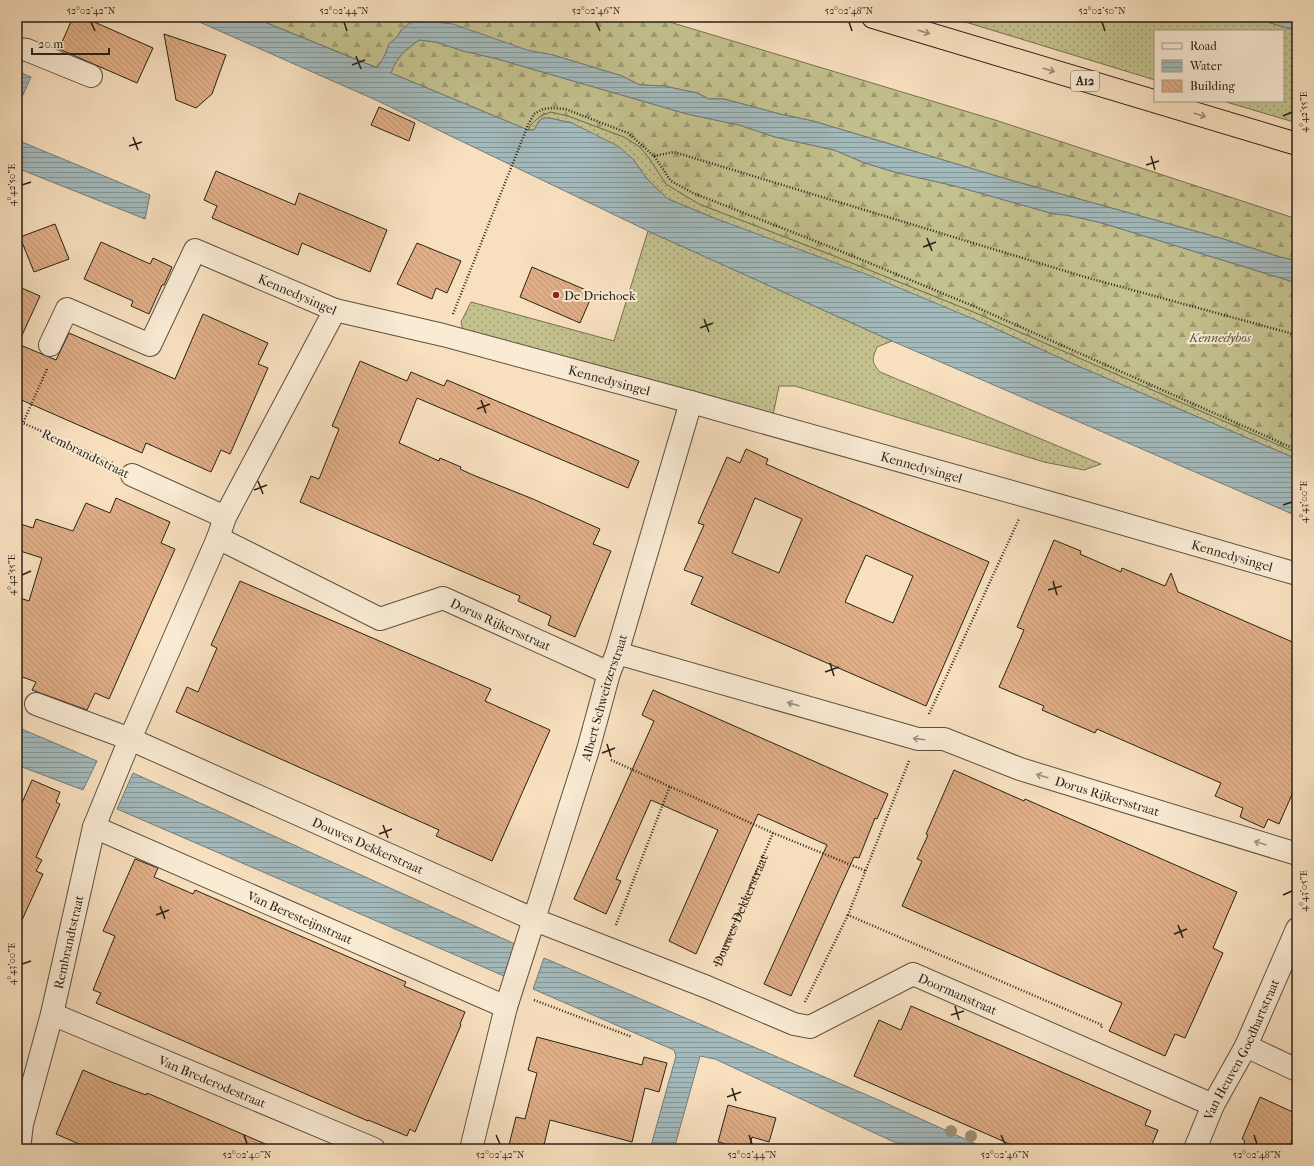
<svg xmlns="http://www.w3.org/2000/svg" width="1314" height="1166" viewBox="0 0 1314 1166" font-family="'IM FELL French Canon',serif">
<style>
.grass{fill:url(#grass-dots);stroke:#767152}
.forest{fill:url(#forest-firs);stroke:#767152}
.water{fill:url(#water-rules);stroke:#727d7b}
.building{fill:url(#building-back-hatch);stroke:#292117;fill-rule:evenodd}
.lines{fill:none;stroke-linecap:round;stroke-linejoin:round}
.minor-casing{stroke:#5d5141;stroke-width:24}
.highway-casing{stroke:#292117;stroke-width:24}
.path{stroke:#292117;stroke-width:2.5;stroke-dasharray:1 2;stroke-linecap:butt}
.minor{stroke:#faebd5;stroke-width:22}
.highway{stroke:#f8e0bf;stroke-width:22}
.tree{fill:#9f9176}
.oneway{stroke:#9b8a73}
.oneway2{stroke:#9c9080}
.ticks{fill:none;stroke:#292117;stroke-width:1.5}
.poi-dot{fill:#8f2418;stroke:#faebd5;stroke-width:1.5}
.labels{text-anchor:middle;stroke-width:4;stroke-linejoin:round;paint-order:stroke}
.shield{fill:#faebd5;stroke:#685e50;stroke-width:1}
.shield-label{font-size:12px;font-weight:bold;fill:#292117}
.street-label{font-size:13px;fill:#292117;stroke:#faebd5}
.poi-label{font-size:13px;fill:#292117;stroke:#faebd5;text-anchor:start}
.park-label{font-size:13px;font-style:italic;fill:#57513b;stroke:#faebd5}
.neatline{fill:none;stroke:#292117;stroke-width:1.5}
.ticks-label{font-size:10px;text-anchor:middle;fill:#292117}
</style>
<defs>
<pattern id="grass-dots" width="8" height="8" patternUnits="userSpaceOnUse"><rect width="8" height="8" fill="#c3c18e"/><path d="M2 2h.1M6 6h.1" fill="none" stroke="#9e9c73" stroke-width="1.8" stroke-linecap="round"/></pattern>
<pattern id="forest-firs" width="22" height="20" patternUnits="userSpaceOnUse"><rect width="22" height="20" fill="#c3c18e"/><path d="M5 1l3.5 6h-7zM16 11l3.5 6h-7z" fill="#9e9c73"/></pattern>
<pattern id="water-rules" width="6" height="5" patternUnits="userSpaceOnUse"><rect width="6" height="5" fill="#a3babd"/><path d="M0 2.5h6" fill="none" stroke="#859799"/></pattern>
<pattern id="building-back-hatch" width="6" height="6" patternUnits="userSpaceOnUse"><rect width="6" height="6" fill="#e1ae86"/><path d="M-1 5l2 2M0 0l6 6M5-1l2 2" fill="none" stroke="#c19573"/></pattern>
</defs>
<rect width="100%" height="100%" fill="#f8e0bf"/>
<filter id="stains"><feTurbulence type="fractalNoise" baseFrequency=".005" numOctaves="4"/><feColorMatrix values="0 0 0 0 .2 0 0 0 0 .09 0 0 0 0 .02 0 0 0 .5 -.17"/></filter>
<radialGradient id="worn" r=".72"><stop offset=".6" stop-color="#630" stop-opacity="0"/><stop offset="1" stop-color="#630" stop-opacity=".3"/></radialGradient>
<path class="grass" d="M949 17H1251L1297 31V123L1223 101H1283V31H1155V80Z
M551 112 568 116 624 137 640 147 649 158 666 184 699 204 837 257 976 313 1297 453V459L1080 367 983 323 714 218 668 199 647 179 633 159 572 123 549 118H544L539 121 534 130H528C532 121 541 115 551 112Z
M648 231 892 341 877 347C872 359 871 362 880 372L1101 464 1084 470 1044 462 795 386H779L773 415 463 331 461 322 471 302 614 341Z"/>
<path class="forest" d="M252 17H653L995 120 1297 219V261L1280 257 1220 238 1010 180 813 121 780 114 724 99H709L697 93 664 86 640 85 622 76 553 55 402 29 397 37 389 44 385 55 378 68Z
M419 40 436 42 463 51 494 58 687 114 739 125 775 137 834 150 865 163 898 173 955 186 1054 214 1067 215 1102 223 1297 283V453L976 313 837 257 699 204 666 184 649 158 640 147 624 137 568 116 551 112 542 115 537 119 530 126 528 130 391 73C397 56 405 51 419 40Z"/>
<path class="water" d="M188 17H252L377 68 385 55 389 44 397 37 402 29 414 20 453 24 527 50 553 55 622 76 640 85 664 86 697 93 709 99H724L780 114 813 121 1010 180 1220 238 1280 257 1297 261V283L1102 223 1067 215 1054 214 955 186 898 173 865 163 834 150 775 137 739 125 687 114 494 58 463 51 436 42 419 40C405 50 397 57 391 73L528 130H534L539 121 544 118H549L572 123 618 146 633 159 647 179 668 199 714 218 871 276 983 323 1080 367 1297 459V516L892 341 648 231 378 101Z
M1251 17H1297V31Z
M17 71 31 77 17 108Z
M17 140 150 195 145 219 17 168Z
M17 727 97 761 83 790 17 765Z
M133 773 515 944 504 976 117 809Z
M544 958 881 1101 987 1149H909L715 1059 700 1056 674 1149H650L676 1056 674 1050 533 989Z"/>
<path class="building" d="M73 17H83L153 48 137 83 59 49Z
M164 34 226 55 212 94 196 108 176 100Z
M379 107 415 123 409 141 371 125Z
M216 171 295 205 299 193 387 230 370 272 302 243 298 255 212 218 217 206 204 200Z
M55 224 69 259 34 272 20 237Z
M101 242 150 264 153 258 172 267 164 285H162L149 314 131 306 133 301 84 279Z
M417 243 461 261 447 293 436 288 432 299 397 284Z
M532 267 593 293 580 323 520 297Z
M17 286 40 296 18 344 56 360 69 333 175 379 203 314 268 343 258 364 268 368 230 454 221 450 211 472 146 443 142 453 17 398Z
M360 361 407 381 411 372 444 386 447 380 639 461 628 488 417 398 399 443 439 461 440 458 461 467 460 469 473 475 533 499 600 529 593 544 611 551 575 637 548 625 551 616 518 601 520 596 300 502 311 476 319 479 339 429 332 426Z
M746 449 768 459 766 464 989 562 926 706 691 604 703 577 684 570 704 525 698 523 727 457 740 463ZM755 498 802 519 779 573 732 553ZM866 555 913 576 893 623 845 602Z
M116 498 170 522 161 543 175 549 109 699 95 693 87 710 32 690 36 682 17 675V597L29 601 42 558 17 550V523L33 528 36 519 73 531 86 503 110 513Z
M1054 540 1081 551 1080 554 1121 572 1122 568 1165 586 1171 573 1178 592 1297 644V783L1279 824 1268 819 1264 828 1240 817 1243 808 1215 796 1221 783 1097 729 1095 733 1042 710 1044 706 999 687 1024 630 1017 627Z
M240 581 491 689 485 701 550 730 492 861 436 836 439 830 176 712 187 687 198 692 217 648 211 645Z
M653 690 888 794 877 819 875 818 859 858 854 857 791 996 764 984 827 845 758 814 696 954 669 941 718 830 651 800 616 879 621 881 606 914 574 899 654 721 642 715Z
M954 770 1024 801 1025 799 1237 892 1213 948 1223 953 1195 1016 1185 1038 1175 1034 1165 1056 1109 1031 1122 1003 902 906 922 861 917 859 928 835 926 834Z
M32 780 60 792 56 802 60 804 36 857 42 860 36 871 43 874 17 931V814Z
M135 859 158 868 154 877 193 894 195 890 406 982 404 986 465 1012 460 1024 461 1025 415 1132 410 1129 407 1136 368 1120V1121L96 1003 101 993 93 990 115 936 103 931Z
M911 1006 1151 1111 1145 1125 1158 1130 1150 1149H1021L854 1076 879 1020 901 1030Z
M537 1037 642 1065 644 1057 667 1063 659 1092 645 1088 632 1142 550 1120 543 1149H508L516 1117 525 1119 537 1073 528 1070Z
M83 1070 106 1080 146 1095 147 1093 277 1149H91L79 1144 56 1134Z
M1260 1097 1297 1114V1130L1288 1149H1241L1245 1141 1242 1139Z
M728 1105 776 1118 769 1142 752 1137 749 1149H745L718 1142Z"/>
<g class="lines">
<defs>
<g id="minor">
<path d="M17 49 27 50 91 76"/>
<path id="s2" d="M50 345 67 309 150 345 195 250 335 310 443 335 691 402 1058 505 1297 574"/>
<path d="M132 475 225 517"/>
<path id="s3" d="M218 538 380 619 443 598 609 673"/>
<path id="s4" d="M617 653 918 739H944L1020 769 1297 854"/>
<path id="s5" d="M36 704 130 739 535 920 707 987 794 1024 810 1027 913 974 1213 1105"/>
<path id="s6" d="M94 827 506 1007"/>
<path id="s7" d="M52 1014 374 1149"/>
<path d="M1246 1046 1297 1070"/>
<path id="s8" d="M19 1149 22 1124 52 1014 94 827 130 739 218 538 225 517 335 310"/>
<path id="s9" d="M471 1149 506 1007 588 750 609 673 617 653 691 402"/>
<path id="s10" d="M1195 1149 1213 1105 1246 1046 1297 929"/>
</g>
<path id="highway" d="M873 17 1297 144"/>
</defs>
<use href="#minor" class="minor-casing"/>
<use href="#highway" class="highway-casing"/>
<g class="path">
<path d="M654 156 674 152 1085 277 1297 335"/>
<path d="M453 314 528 125 534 114 543 109 552 108 565 109 628 133 654 156 671 181 693 193 838 250 978 308 1297 450"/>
<path d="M47 369 23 423 113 463"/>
<path d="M929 714 1019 519"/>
<path d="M611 760 773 833 866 871"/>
<path d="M909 761 848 915 1102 1025 1101 1029"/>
<path d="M616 925 670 786"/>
<path id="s1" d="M716 966 773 833"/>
<path d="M534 1000 632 1037"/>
<path d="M805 1002 848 915"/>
</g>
<use href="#minor" class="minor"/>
<use href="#highway" class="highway"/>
</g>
<g class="tree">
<circle cx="951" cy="1131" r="6"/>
<circle cx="971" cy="1136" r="6"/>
</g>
<defs><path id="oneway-shaft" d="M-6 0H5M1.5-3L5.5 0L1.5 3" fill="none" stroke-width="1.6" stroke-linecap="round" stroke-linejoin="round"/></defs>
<g class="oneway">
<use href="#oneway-shaft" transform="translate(924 32) rotate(17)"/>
<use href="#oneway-shaft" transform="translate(1049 70) rotate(17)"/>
<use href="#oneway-shaft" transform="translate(1200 115) rotate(17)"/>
</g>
<g class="oneway2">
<use href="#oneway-shaft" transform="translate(793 704) rotate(-164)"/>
<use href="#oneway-shaft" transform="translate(919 739) rotate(-173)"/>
<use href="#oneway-shaft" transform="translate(1042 776) rotate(-163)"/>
<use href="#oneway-shaft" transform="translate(1260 843) rotate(-163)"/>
</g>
<path class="ticks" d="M91 22 95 31M344 22 347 31M596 22 600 31M849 22 852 31M1102 22 1105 31M356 56 361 69M352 65 365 60M1283 116 1292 112M133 137 138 150M129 146 142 142M1151 156 1155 170M1146 165 1159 161M22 185 31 182M927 238 932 251M923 247 936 242M704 319 709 332M700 328 713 323M481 400 486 413M477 409 490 404M258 481 263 494M254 490 267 485M1283 505 1292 502M22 575 31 571M1053 581 1057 595M1048 590 1062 586M830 663 834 676M825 672 839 667M607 744 611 757M602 753 615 748M383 825 388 838M379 834 392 829M1283 895 1292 891M160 906 165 919M156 915 169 910M1178 925 1183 938M1174 934 1187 929M22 964 31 961M955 1006 959 1020M951 1015 964 1011M732 1088 736 1101M727 1097 741 1092M244 1135 247 1144M496 1135 500 1144M749 1135 752 1144M1001 1135 1005 1144M1254 1135 1257 1144"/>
<circle class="poi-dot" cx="556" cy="295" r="4"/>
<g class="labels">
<rect class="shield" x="1071" y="71" width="28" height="20" rx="3"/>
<g class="shield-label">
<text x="1085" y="85">A12</text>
</g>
<g class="street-label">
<text dy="5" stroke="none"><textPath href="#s2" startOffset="347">Kennedysingel</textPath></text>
<text dy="5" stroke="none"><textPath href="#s2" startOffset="671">Kennedysingel</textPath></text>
<text transform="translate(86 453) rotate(26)" y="5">Rembrandtstraat</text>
<text dy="5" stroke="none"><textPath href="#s2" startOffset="995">Kennedysingel</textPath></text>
<text dy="5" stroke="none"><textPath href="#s2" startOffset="1318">Kennedysingel</textPath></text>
<text dy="5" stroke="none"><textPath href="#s3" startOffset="311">Dorus Rijkersstraat</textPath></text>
<text dy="5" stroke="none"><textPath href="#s9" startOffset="471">Albert Schweitzerstraat</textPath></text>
<text dy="5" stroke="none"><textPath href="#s4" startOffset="512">Dorus Rijkersstraat</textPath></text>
<text dy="5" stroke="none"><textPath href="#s5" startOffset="361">Douwes Dekkerstraat</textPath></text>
<text dy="5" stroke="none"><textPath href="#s1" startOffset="61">Douwes Dekkerstraat</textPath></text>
<text dy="5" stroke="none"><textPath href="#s6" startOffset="225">Van Beresteijnstraat</textPath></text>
<text dy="5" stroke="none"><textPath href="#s8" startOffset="213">Rembrandtstraat</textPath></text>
<text dy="5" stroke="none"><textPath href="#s5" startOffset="1004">Doormanstraat</textPath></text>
<text dy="5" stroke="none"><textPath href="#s10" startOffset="110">Van Heuven Goedhartstraat</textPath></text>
<text dy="5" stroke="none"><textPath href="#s7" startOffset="174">Van Brederodestraat</textPath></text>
</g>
<g class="poi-label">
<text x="564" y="300">De Driehoek</text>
</g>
<g class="park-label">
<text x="1220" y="342">Kennedybos</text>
</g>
</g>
<rect width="1314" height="1166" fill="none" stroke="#f8e0bf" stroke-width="44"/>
<rect x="1154" y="30" width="130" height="72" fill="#faebd5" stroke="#a69a89"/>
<rect x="1162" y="43" width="20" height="6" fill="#faebd5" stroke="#a69a89"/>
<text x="1190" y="50" font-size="12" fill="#292117">Road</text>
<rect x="1162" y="60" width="20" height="12" fill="url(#water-rules)" stroke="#a69a89"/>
<text x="1190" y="70" font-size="12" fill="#292117">Water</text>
<rect x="1162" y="80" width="20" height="12" fill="url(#building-back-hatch)" stroke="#a69a89"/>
<text x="1190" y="90" font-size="12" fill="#292117">Building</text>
<path d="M32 48v6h77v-6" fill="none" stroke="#292117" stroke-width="2"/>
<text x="38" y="48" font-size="12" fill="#292117" stroke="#faebd5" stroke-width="3" paint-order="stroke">20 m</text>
<rect x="22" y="22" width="1270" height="1122" class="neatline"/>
<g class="ticks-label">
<text x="91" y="14">52°02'42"N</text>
<text x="344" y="14">52°02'44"N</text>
<text x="596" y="14">52°02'46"N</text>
<text x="849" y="14">52°02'48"N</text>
<text x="1102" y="14">52°02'50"N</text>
<text transform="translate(1303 112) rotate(-90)" y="4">4°42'55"E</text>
<text transform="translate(11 185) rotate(-90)" y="4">4°42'50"E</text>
<text transform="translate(1303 502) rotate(-90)" y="4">4°43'00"E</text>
<text transform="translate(11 575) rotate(-90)" y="4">4°42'55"E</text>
<text transform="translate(1303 891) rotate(-90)" y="4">4°43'05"E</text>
<text transform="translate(11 964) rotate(-90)" y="4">4°43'00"E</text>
<text x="247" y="1158">52°02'40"N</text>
<text x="500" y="1158">52°02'42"N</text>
<text x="752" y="1158">52°02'44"N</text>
<text x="1005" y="1158">52°02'46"N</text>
<text x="1257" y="1158">52°02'48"N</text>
</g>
<rect width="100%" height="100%" filter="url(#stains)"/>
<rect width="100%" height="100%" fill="url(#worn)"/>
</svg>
